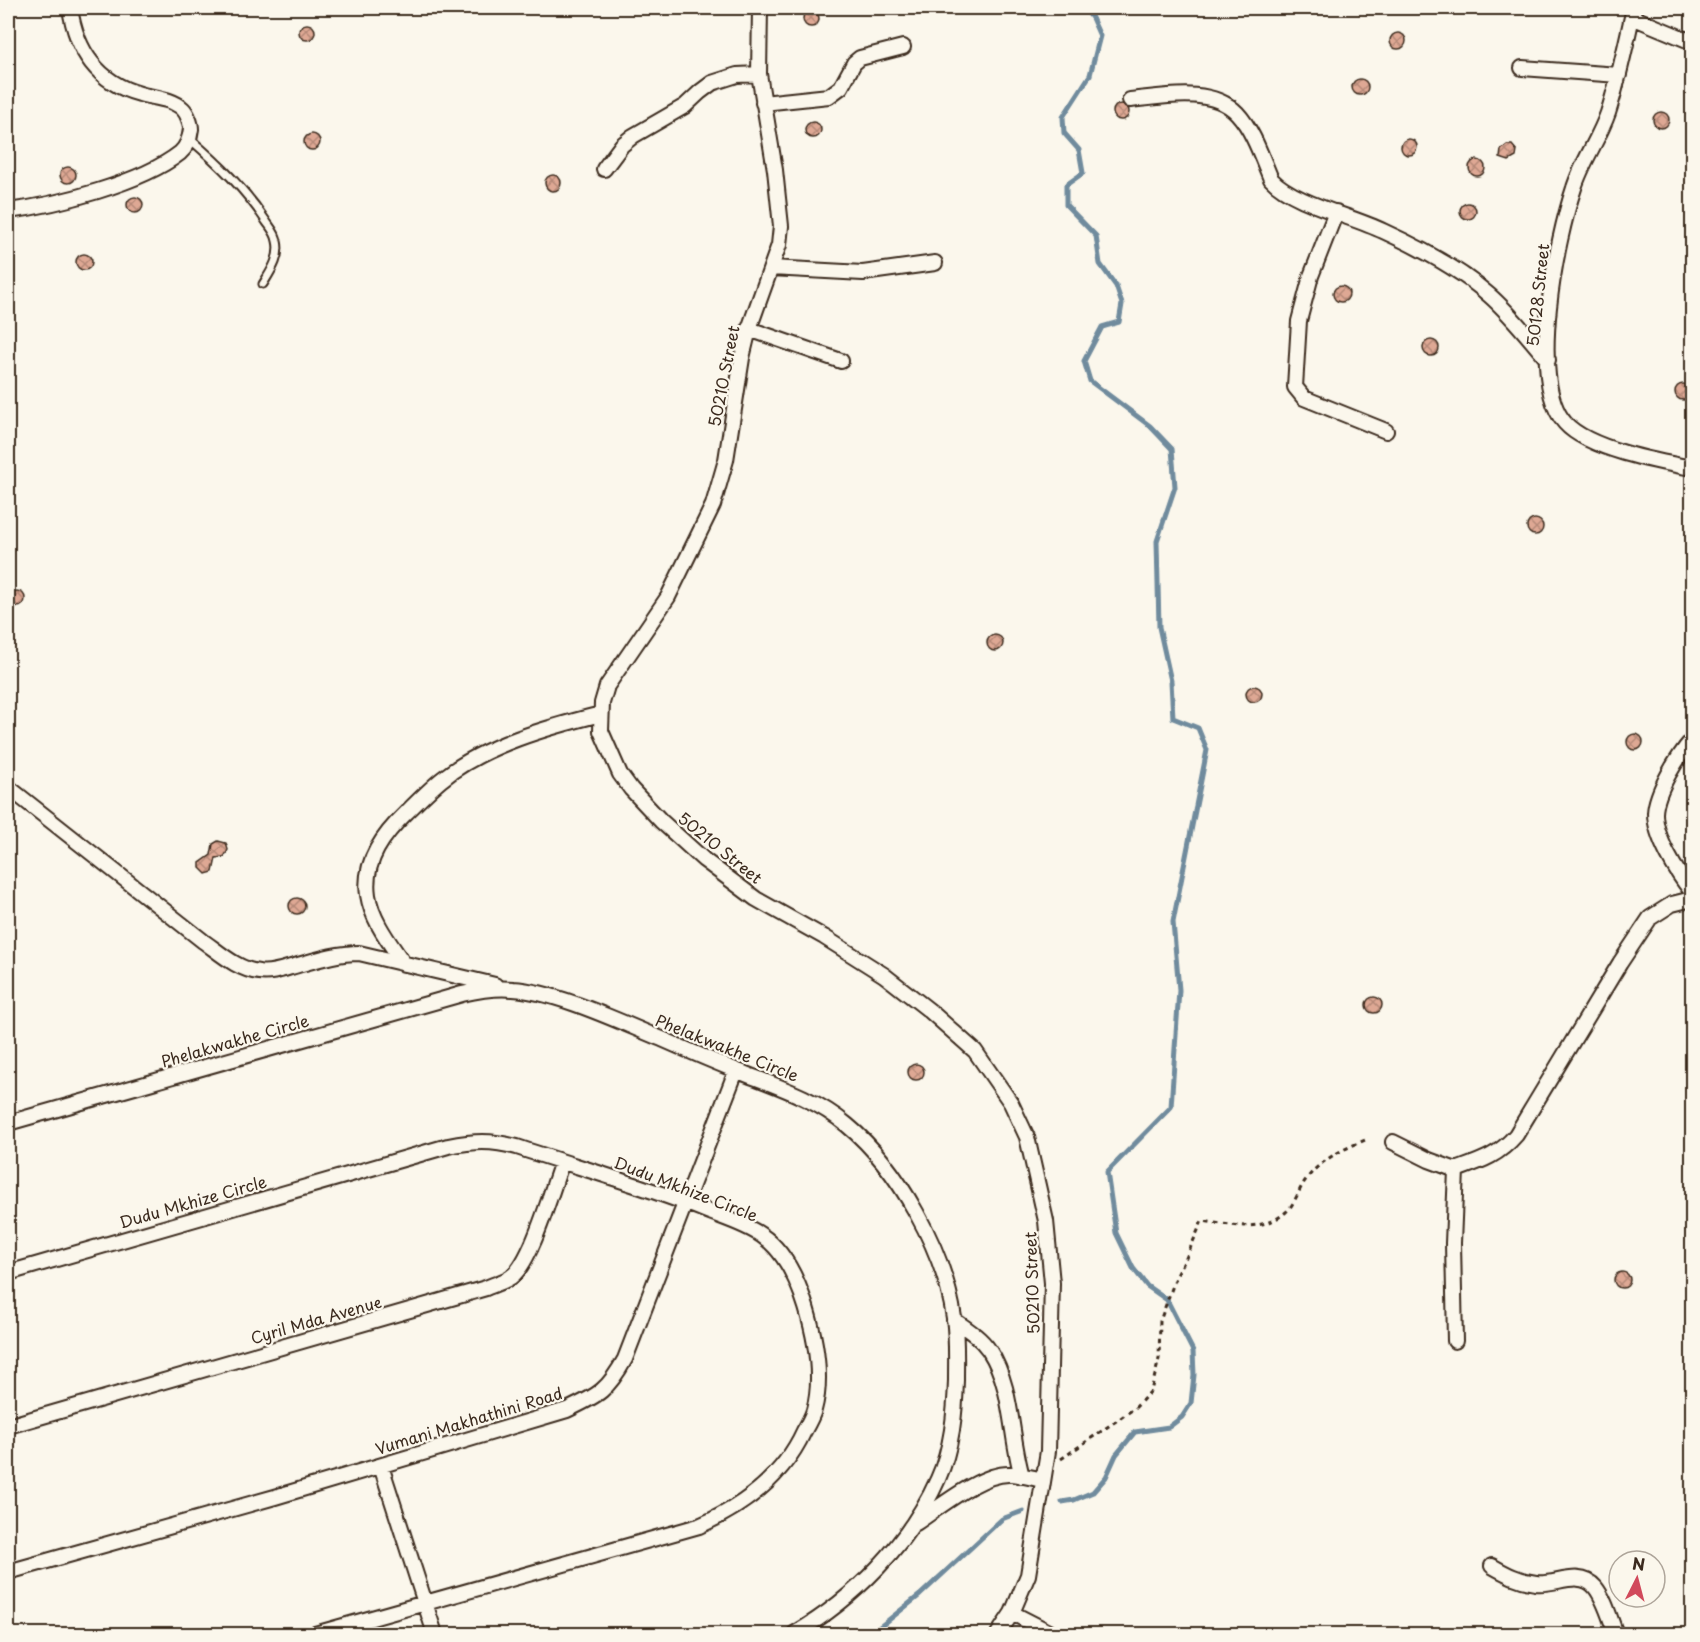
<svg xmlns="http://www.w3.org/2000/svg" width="1700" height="1642" viewBox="0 0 1700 1642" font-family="'Playpen Sans',sans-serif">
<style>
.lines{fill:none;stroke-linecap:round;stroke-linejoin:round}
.stream{stroke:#6f8b9d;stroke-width:5}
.building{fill:url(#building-cross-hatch);stroke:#3b2a1e;stroke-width:1.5}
.service-casing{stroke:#3b2a1e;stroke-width:11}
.minor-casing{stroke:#3b2a1e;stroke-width:18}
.path{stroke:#3b2a1e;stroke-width:3;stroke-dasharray:4.5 4.5;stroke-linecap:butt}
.service{stroke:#fbf7ec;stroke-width:7}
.minor{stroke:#fbf7ec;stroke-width:14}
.labels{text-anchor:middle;stroke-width:4.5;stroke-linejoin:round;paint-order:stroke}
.street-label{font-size:16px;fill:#3b2a1e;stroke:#fbf7ec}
</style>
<defs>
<pattern id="building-cross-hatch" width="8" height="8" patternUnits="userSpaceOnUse" patternTransform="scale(1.5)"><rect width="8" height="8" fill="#dea894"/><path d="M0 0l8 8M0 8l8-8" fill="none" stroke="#b58978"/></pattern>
</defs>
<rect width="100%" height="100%" fill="#fbf7ec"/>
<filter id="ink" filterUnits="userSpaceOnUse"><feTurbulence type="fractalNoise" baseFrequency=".0167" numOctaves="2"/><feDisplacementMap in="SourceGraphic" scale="12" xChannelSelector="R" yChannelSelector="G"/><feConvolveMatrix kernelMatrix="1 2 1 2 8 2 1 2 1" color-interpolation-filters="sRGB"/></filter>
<g filter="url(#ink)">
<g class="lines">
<path class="stream" d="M1062 1502 1074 1500 1093 1492 1106 1477 1116 1455 1135 1432 1169 1427 1182 1417 1191 1403 1194 1375 1193 1351 1167 1300 1147 1286 1133 1268 1116 1233 1107 1172 1171 1107 1179 990 1173 922 1207 750 1198 728 1173 718 1171 681 1159 627 1157 541 1175 487 1172 449 1150 426 1090 381 1084 361 1102 327 1119 322 1122 304 1116 286 1100 264 1096 236 1066 205V185L1083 173 1079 150 1064 133 1063 117 1090 75 1100 36 1092 18 1085 8
M871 1634 920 1595 1002 1519 1023 1511"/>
</g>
<path class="building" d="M803 19a8 8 0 1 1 16 0a8 8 0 1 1-16 0Z
M299 32a8 8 0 1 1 16 0a8 8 0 1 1-16 0Z
M1390 41a8 8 0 1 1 16 0a8 8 0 1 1-16 0Z
M1352 87a8 8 0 1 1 16 0a8 8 0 1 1-16 0Z
M1113 112a8 8 0 1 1 16 0a8 8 0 1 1-16 0Z
M1653 120a8 8 0 1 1 16 0a8 8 0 1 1-16 0Z
M805 130a8 8 0 1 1 16 0a8 8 0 1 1-16 0Z
M304 142a8 8 0 1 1 16 0a8 8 0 1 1-16 0Z
M1401 147a8 8 0 1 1 16 0a8 8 0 1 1-16 0Z
M1507 145H1512L1517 151 1516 157 1509 161 1500 158 1501 150Z
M1469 168a8 8 0 1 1 16 0a8 8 0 1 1-16 0Z
M60 175a8 8 0 1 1 16 0a8 8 0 1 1-16 0Z
M545 183a8 8 0 1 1 16 0a8 8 0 1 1-16 0Z
M127 205a8 8 0 1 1 16 0a8 8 0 1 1-16 0Z
M1460 211a8 8 0 1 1 16 0a8 8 0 1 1-16 0Z
M76 262a8 8 0 1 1 16 0a8 8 0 1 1-16 0Z
M1333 294a8 8 0 1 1 16 0a8 8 0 1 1-16 0Z
M1423 348a8 8 0 1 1 16 0a8 8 0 1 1-16 0Z
M1675 392a8 8 0 1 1 16 0a8 8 0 1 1-16 0Z
M1527 527a8 8 0 1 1 16 0a8 8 0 1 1-16 0Z
M9 599a8 8 0 1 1 16 0a8 8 0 1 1-16 0Z
M987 643a8 8 0 1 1 16 0a8 8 0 1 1-16 0Z
M1246 694a8 8 0 1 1 16 0a8 8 0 1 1-16 0Z
M1627 742a8 8 0 1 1 16 0a8 8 0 1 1-16 0Z
M218 841 226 843 228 850 224 857 216 858 213 872 206 874 200 868V863L211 855 213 844Z
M289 906a8 8 0 1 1 16 0a8 8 0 1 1-16 0Z
M1366 1005a8 8 0 1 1 16 0a8 8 0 1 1-16 0Z
M908 1072a8 8 0 1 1 16 0a8 8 0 1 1-16 0Z
M1614 1280a8 8 0 1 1 16 0a8 8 0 1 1-16 0Z"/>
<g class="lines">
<defs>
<path id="service" d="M190 139C219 164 245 189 266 221 270 227 276 233 277 241 281 257 271 271 263 284"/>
<path id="minor" d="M760 8 759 74 775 170 781 226 779 245 749 329 742 358 726 460 713 505 668 597 607 686 602 703 601 731 620 774 631 789 661 821 704 860 756 899 824 937 884 975 930 1011 975 1051 1011 1103 1027 1137 1046 1221 1052 1283 1048 1451 1028 1575 1012 1613 998 1634
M1634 8C1626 43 1619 79 1608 113 1599 139 1582 162 1574 188 1557 238 1527 381 1565 423 1588 449 1659 462 1692 468
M1632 17 1692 42
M1522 68 1619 75
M1130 100C1163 97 1211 86 1237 113 1253 130 1262 158 1271 179 1293 203 1352 216 1383 231 1418 247 1461 270 1489 295 1511 314 1529 338 1548 360
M763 103 829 96 841 87 854 63 860 58 903 47
M604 169 622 145 633 136 685 106 700 92 712 83 737 75 759 74
M8 211C56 205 142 183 180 153 187 147 190 138 191 129 191 123 187 113 183 109 172 98 153 98 140 94 98 83 76 50 70 8
M1336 212 1311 276 1299 321 1295 387 1304 398 1386 431
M771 268 863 273 935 263
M749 329 841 361
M1692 740C1678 756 1656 791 1655 813 1655 838 1677 873 1692 892
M8 787 203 941C220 953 238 970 259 972 269 974 281 970 291 967 313 961 336 953 359 953L495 985
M404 964C390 943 372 921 368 895 363 861 384 834 407 812 418 801 429 790 441 780 483 745 549 727 601 714
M8 1123 462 994C479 990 495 987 513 989 558 992 620 1022 662 1039 687 1050 712 1061 738 1071 776 1086 815 1098 847 1125 898 1167 945 1252 954 1318 957 1338 956 1359 956 1380 955 1414 952 1448 938 1479 909 1544 854 1599 794 1634
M1393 1142 1429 1160 1456 1170
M8 1273 448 1146C474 1141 491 1140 517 1147 580 1168 645 1186 707 1211 724 1218 745 1224 761 1235 784 1250 798 1281 806 1307 816 1340 823 1377 814 1410 812 1417 808 1424 804 1431 783 1477 744 1506 699 1526L315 1634
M954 1320C967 1329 980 1337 989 1350 1013 1387 1010 1435 1022 1476
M1455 1341 1453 1243 1456 1170C1481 1161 1498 1156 1516 1135L1620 963 1650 918 1672 904 1692 899
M8 1426 486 1288C494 1284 504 1282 511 1277 532 1262 552 1188 562 1162
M381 1466 435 1634
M916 1523C940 1507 982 1472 1011 1474 1022 1475 1033 1478 1043 1480
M1492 1566C1506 1574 1519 1581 1536 1583 1554 1586 1580 1569 1595 1587 1605 1599 1610 1619 1616 1634
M8 1572 275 1497 567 1410C599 1395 608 1390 625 1359L736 1071
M1012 1613 1053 1634"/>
</defs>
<use href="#service" class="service-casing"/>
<use href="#minor" class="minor-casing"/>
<path class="path" d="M1061 1459 1135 1408 1151 1391 1159 1359 1160 1321 1176 1277 1186 1258 1202 1221C1230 1225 1262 1233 1286 1212 1296 1203 1299 1187 1308 1177 1323 1158 1344 1149 1365 1140"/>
<use href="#service" class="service"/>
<use href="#minor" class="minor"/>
</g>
</g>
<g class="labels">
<g class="street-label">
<text transform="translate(1538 295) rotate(-84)" y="6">50128 Street</text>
<text transform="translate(724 376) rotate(-79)" y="6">50210 Street</text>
<text transform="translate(720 848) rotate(39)" y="6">50210 Street</text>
<text transform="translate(235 1041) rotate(-16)" y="6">Phelakwakhe Circle</text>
<text transform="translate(727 1048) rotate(22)" y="6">Phelakwakhe Circle</text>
<text transform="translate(686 1189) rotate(21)" y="6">Dudu Mkhize Circle</text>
<text transform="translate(193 1202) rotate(-16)" y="6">Dudu Mkhize Circle</text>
<text transform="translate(1032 1283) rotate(-92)" y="6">50210 Street</text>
<text transform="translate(316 1320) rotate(-16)" y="6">Cyril Mda Avenue</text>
<text transform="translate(469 1421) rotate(-17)" y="6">Vumani Makhathini Road</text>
</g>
</g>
<rect width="1700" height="1642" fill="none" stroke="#fbf7ec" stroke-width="30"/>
<rect x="15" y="15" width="1670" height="1612" fill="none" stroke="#3b2a1e" stroke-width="2" filter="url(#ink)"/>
<g transform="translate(1637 1579) rotate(6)"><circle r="28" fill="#fbf7ec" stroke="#aea59a" stroke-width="1.5"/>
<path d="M0-4.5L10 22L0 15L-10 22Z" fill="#d1495b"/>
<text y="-9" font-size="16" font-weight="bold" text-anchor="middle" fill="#3b2a1e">N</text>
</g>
</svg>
